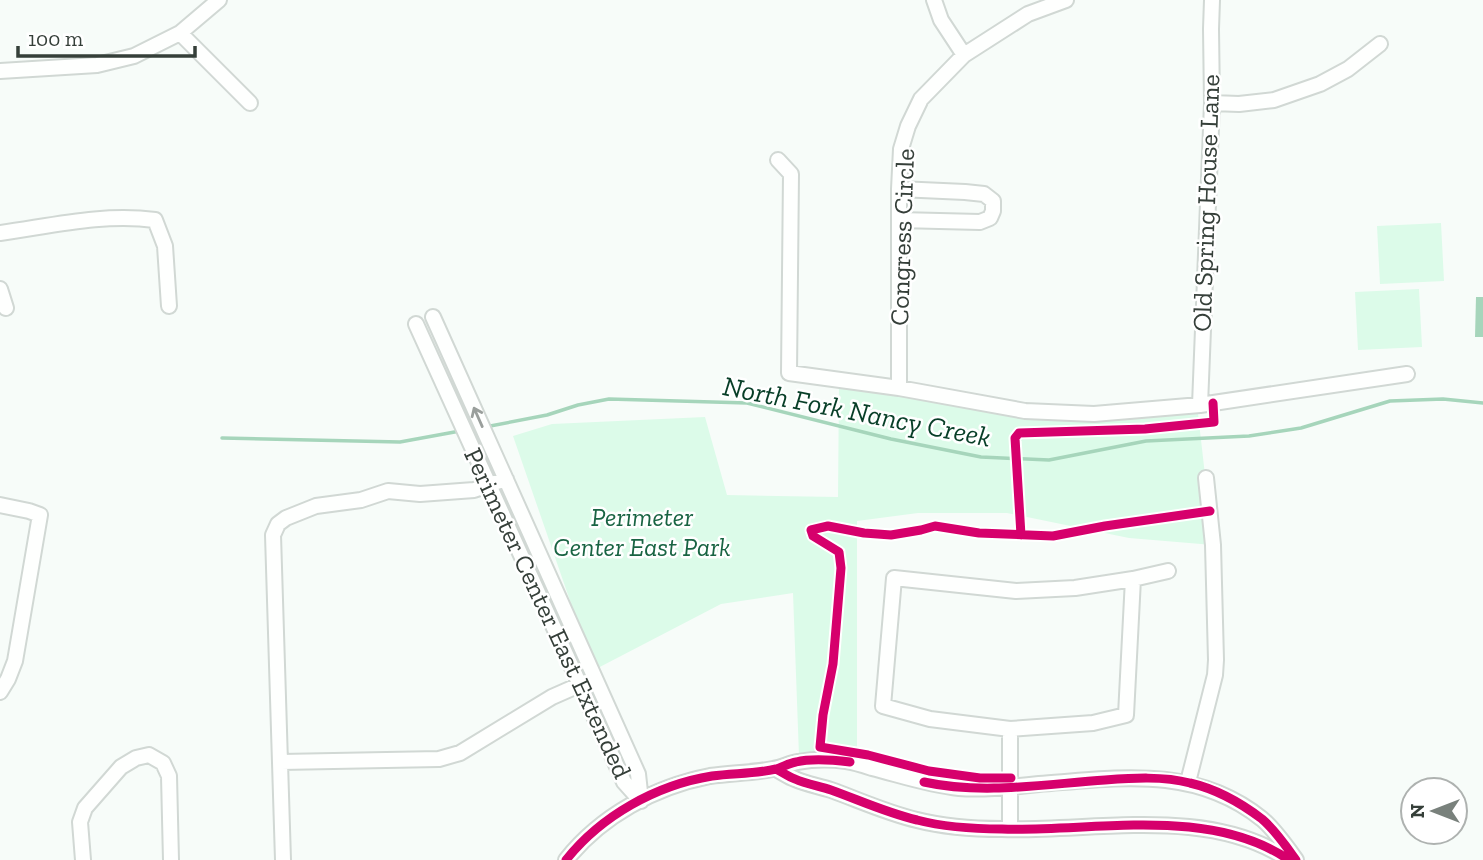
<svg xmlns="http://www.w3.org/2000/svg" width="1483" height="860" viewBox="0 0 1483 860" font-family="'Zilla Slab',serif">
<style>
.green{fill:#dcfbe9}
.water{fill:#a6d5bb}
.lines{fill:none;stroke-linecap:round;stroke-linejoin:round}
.stream{stroke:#a6d5bb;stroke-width:3.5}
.minor-casing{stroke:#d1d8d4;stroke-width:18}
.minor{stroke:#fefffe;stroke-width:14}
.cycleway-casing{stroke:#fff;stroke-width:13}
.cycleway{stroke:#d6006c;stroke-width:9}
.oneway{stroke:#9a9f9c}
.labels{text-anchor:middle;stroke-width:5;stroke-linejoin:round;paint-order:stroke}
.street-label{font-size:26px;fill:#353f39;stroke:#fff}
.park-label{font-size:26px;font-style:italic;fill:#196443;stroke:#fff}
.water-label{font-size:28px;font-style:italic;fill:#073e27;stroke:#fff}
</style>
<rect width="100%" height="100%" fill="#f7fcf9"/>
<path class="green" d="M1441 223 1444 281 1380 284 1377 226Z
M1419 289 1422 347 1358 350 1355 292Z
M839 383 1025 406 1197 405 1213 545 1129 538 1007 513H918L857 521V764L799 756 793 593 721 604 594 670 513 436 552 424 705 417 727 495 838 497Z"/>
<path class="water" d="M1476 297H1483V337H1475Z"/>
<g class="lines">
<path class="stream" d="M485 427 547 415 578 405 609 399 747 403 891 439 981 457 1049 460 1146 441 1249 436 1301 428 1390 401 1443 399 1483 403
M222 438 400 442 460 431"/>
<defs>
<path id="minor" d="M934 0 941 20 964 55
M180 33 250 103
M0 71 97 65 134 56 180 33 219 0
M1212 103 1239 104 1274 100 1320 84 1348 69 1380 44
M778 160 791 174 789 373 899 388 1025 411 1094 414 1200 405 1407 374
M899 189 965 192 984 194 993 201V211L990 218 980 222 899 220
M0 233C51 226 103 213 155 220L165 246 169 306
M0 289 6 308
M433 317 638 774 641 801
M416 324 624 782 641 801
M899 388V189L901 149 908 126 921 99 964 55 1028 14 1066 0
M1200 405 1212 103 1211 29 1212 0
M0 505 29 511 40 515 15 661 8 679 0 692
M1133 579 1168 571
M1010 729 930 719 883 706 894 578 1016 591 1075 588 1133 579 1126 715 1093 723 1010 729V829
M281 762 439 759 460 753 552 697 586 682
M776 769C782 772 789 777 795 779 806 784 819 786 831 790 859 800 887 813 917 820 944 827 973 829 1002 829 1093 832 1209 805 1289 860
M1188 782 1215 675 1216 660 1213 545 1206 478
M83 860 80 822 85 808 121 767 136 758 149 755 163 763 169 776 171 860
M283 860 273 535 278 524 286 518 316 506 361 500 388 491 420 494 474 490 506 479
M566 860C601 816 654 787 710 776 731 773 752 773 773 769 782 768 790 763 798 762 813 759 831 759 846 761 854 762 863 765 872 768 900 775 929 785 959 788 985 790 1013 787 1039 784 1118 778 1195 765 1262 819 1275 830 1286 846 1296 860"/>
</defs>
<use href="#minor" class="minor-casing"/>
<use href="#minor" class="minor"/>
<defs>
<path id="cycleway" d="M1021 535 1015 438 1019 433 1145 429 1214 422 1213 403
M776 769C782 772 789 777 795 779 806 784 819 786 831 790 859 800 887 813 917 820 944 827 973 829 1002 829 1093 832 1209 805 1289 860
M1011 778H980L929 771 868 755 820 747 823 715 833 664 841 568 839 552 813 536 811 530 828 526 864 533 891 535 921 530 935 526 979 533 1053 536 1105 526 1210 511
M924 782C983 795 1045 784 1105 780 1133 778 1163 776 1190 783 1216 789 1241 803 1262 819 1275 830 1286 846 1296 860
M566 860C601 816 656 785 712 776 733 773 755 774 776 769 783 767 789 763 796 762 812 758 834 760 850 762"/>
</defs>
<use href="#cycleway" class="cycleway-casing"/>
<use href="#cycleway" class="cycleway"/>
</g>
<defs><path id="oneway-shaft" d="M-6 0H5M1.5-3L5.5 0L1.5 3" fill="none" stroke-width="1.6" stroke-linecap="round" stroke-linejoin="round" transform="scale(1.75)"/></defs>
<use class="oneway" href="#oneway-shaft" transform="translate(478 417) rotate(-114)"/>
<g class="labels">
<g class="street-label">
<text transform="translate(1206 203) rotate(-88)" y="9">Old Spring House Lane</text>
<text transform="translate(902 237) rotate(-88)" y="9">Congress Circle</text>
<text transform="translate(548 613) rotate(65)" y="9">Perimeter Center East Extended</text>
</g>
<g class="park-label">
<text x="642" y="526">Perimeter<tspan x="642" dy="30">Center East Park</tspan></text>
</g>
<g class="water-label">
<text transform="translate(857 411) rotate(11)" y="10">North Fork Nancy Creek</text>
</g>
</g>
<g transform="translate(1434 811) rotate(270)"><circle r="33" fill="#ffffff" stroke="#aeb2b0" stroke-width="2"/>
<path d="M0-5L12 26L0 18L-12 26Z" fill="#79817c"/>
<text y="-10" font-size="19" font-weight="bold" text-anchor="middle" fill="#353f39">N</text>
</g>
<path d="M18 46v10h177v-10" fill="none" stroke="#353f39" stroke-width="3.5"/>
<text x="28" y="46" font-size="21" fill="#353f39" stroke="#ffffff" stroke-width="5" paint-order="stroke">100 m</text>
</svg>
